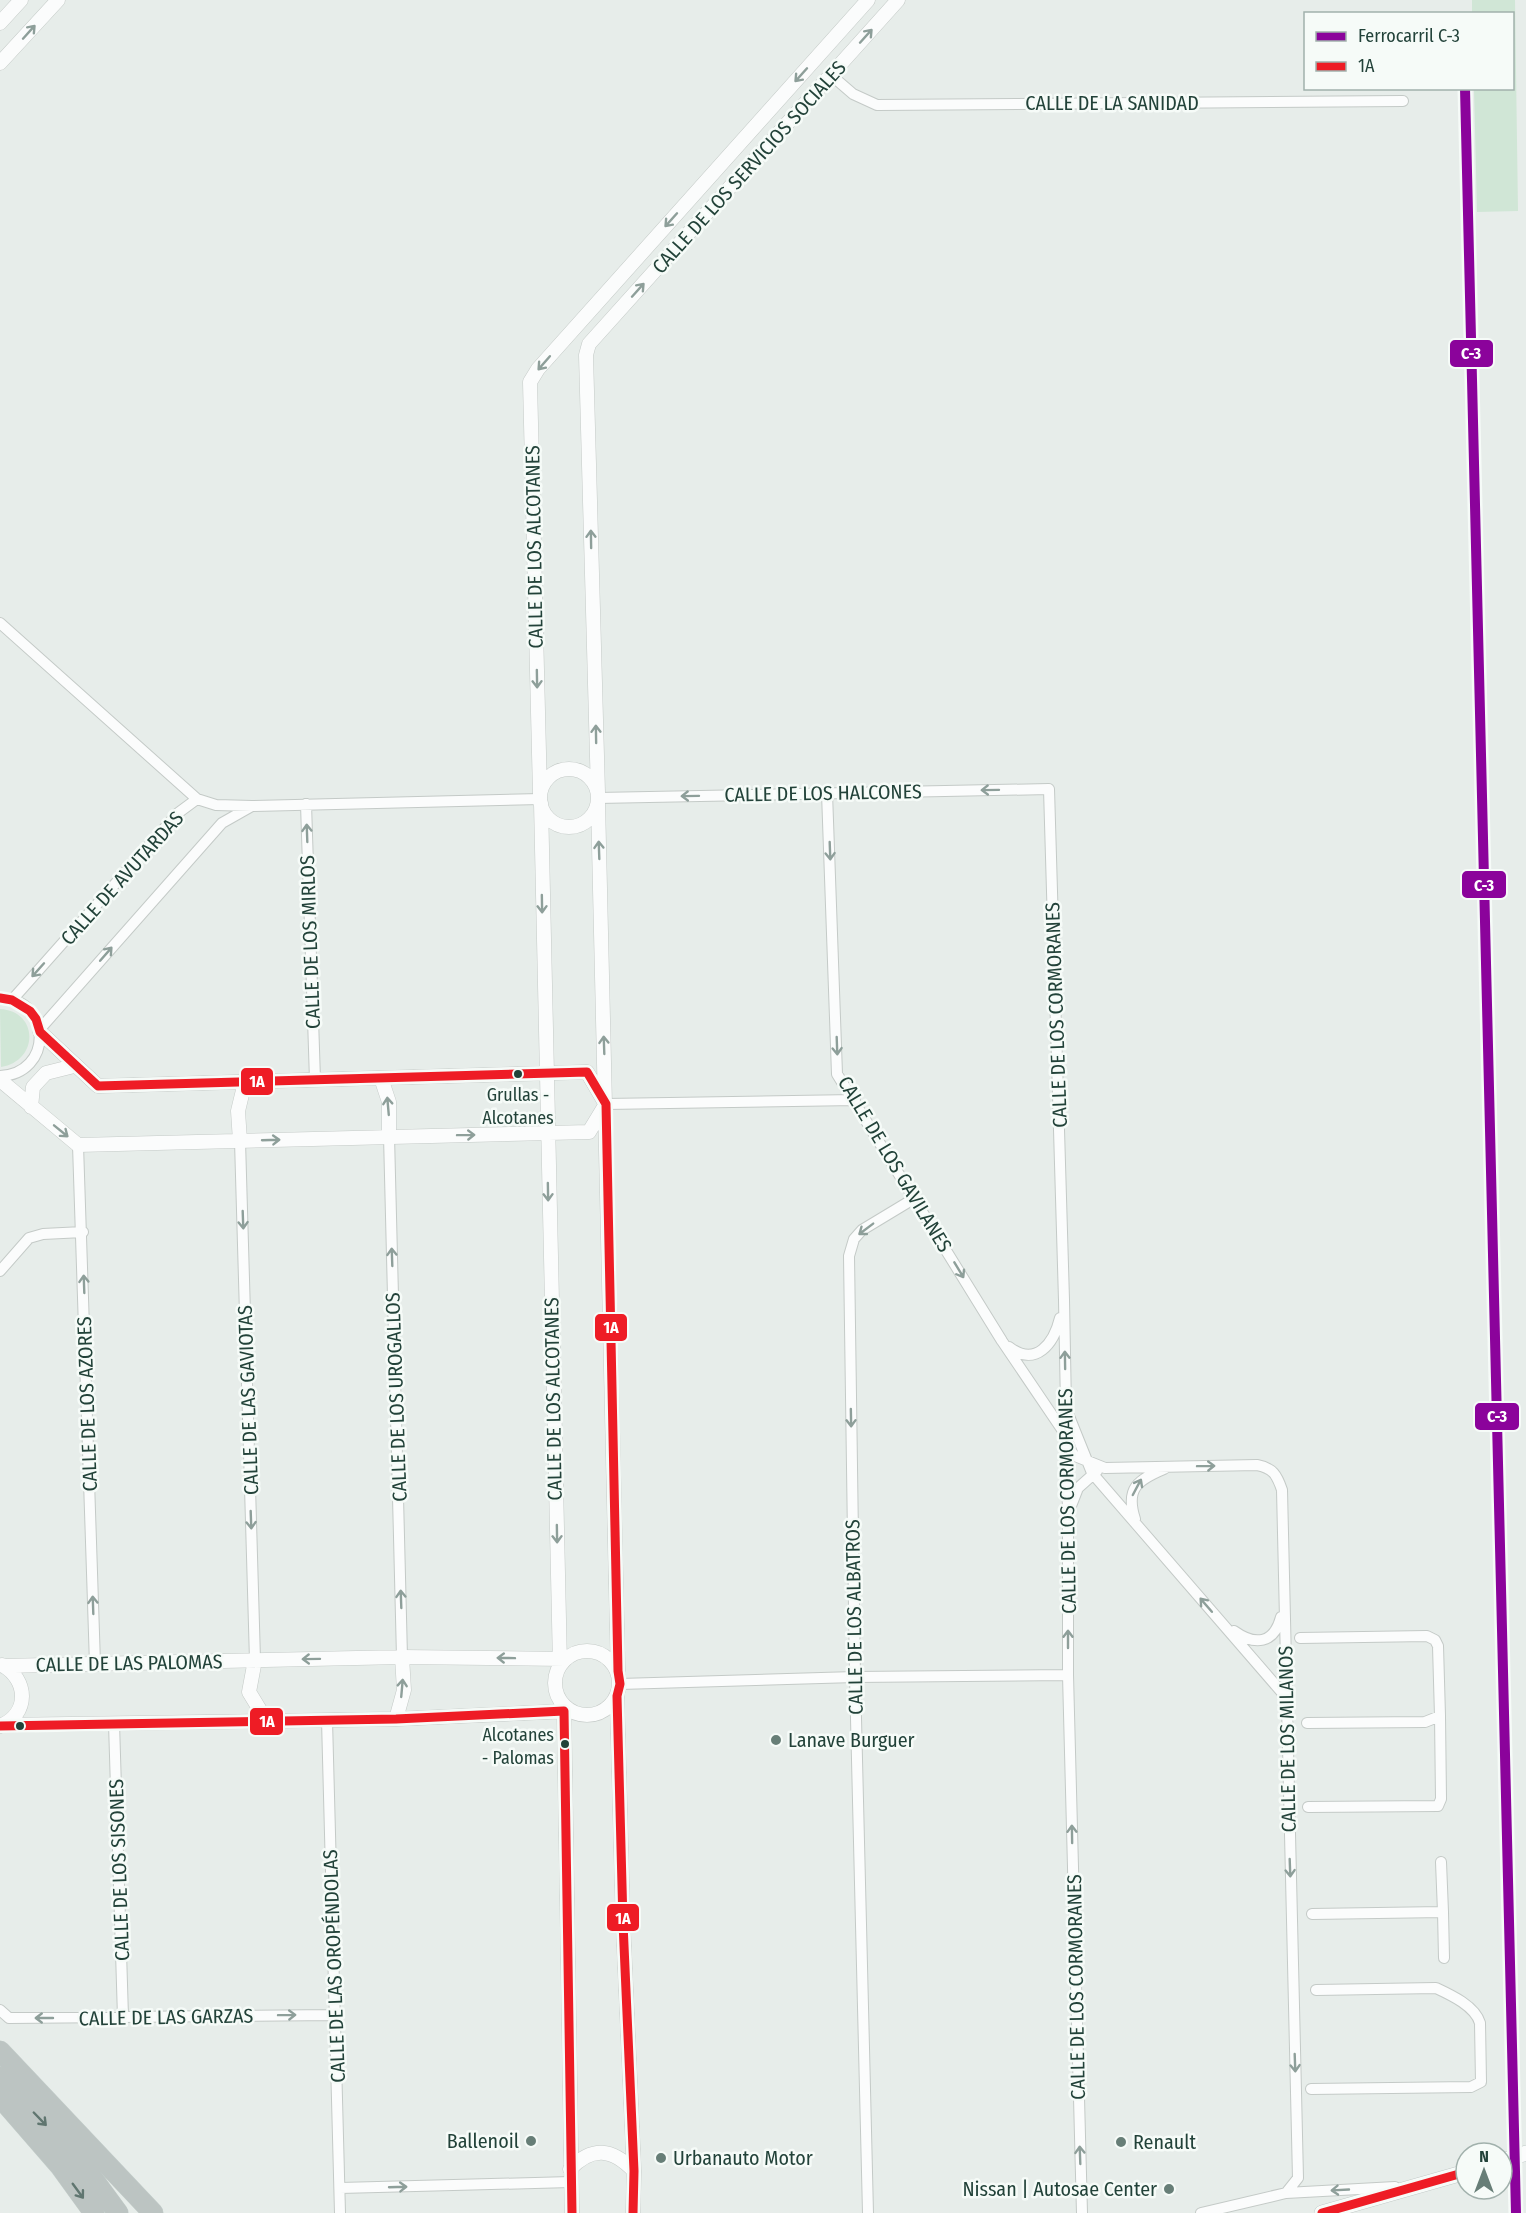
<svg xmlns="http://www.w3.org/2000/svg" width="1526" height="2213" viewBox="0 0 1526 2213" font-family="'Fira Sans Condensed',sans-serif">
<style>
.green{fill:#d0e6d6}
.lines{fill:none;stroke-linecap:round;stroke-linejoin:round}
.minor-casing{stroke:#c4cac7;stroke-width:12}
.tertiary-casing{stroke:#c4cac7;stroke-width:15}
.secondary-casing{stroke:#c2cac7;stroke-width:16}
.motorway-casing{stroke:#c2ccc9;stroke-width:21}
.minor{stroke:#fbfcfc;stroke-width:10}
.tertiary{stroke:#fbfcfc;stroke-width:14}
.secondary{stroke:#fbfcfc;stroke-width:15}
.motorway{stroke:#bcc4c2;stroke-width:20}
.bus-1-casing{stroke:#f6fbf8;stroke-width:14}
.bus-1{stroke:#ee1c25;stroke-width:9}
.rail-1-casing{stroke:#f6fbf8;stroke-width:15}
.rail-1{stroke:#8b039b;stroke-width:10}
.oneway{stroke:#8e9f9a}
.oneway2{stroke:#607670}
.bus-dot{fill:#224239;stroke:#f6fbf8;stroke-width:2}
.poi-dot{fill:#677e77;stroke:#f6fbf8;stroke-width:2}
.labels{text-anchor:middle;stroke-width:5;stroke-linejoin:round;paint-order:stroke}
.bus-label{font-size:18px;fill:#224239;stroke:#f6fbf8}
.street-label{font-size:20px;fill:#224239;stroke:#f6fbf8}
.poi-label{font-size:20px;fill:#224239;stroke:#f6fbf8;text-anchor:start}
.line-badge{stroke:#f6fbf8;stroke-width:2}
.badge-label{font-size:16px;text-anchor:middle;font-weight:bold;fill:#fff}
</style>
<rect width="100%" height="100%" fill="#e7edea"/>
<path class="green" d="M1472 0H1515L1518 211 1477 212 1474 89 1512 88V14L1472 13Z
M0 1009C39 1011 39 1061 1 1067Z"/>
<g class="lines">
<defs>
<path id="minor" d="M831 75 853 94 877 105 1403 101
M0 623 197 799
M827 793 837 1074 1002 1341 1067 1437 1069 1449 1075 1456 1105 1468 1257 1465C1273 1468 1277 1475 1282 1490L1298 2178 1286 2193 1201 2213
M598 798 1049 789 1064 1300 1068 1514V1675L1082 2213
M306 804 315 1080
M0 998C53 999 53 1074 0 1076
M12 1000 178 813 197 799 216 805 252 806 540 799
M40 1029 222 823 252 806
M606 1104 855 1100
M389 1136 402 1657
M240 1141 255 1660
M78 1145 95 1664
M0 1271 29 1238 43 1234 83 1232
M1009 1347C1036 1368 1054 1343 1060 1318
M1069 1416 1092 1473 1285 1696
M1071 1506 1078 1488 1097 1471
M1135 1519C1125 1488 1138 1480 1164 1469
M1234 1631C1255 1646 1274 1644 1281 1617
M1300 1638 1427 1636 1435 1640 1438 1646 1440 1716 1425 1722 1307 1723
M620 1684 855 1677 1068 1675
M327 1720 340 2213
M114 1723 123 2017
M1308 1807 1438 1806 1441 1799 1440 1716
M1441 1862 1443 1912
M1312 1914 1443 1912 1444 1958
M0 2010 9 2018 335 2015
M1311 2089 1471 2087 1481 2082 1480 2023C1475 2006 1451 1995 1436 1988L1316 1990
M340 2188 571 2182
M1286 2193 1395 2187
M868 2213 855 1677 849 1256 854 1239 862 1230 915 1198"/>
<path id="tertiary" d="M0 23 21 0
M0 63 58 0
M540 798a29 29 0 1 1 58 0a29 29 0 1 1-58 0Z
M598 793 586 355 589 344 898 0
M540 794 530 382 538 369 868 0
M598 802 618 1671
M541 803 560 1665
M40 1032 98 1086 587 1072 605 1103
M381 1078 389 1102V1136
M0 1080 78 1145 589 1132 606 1104
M31 1107 33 1087 46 1073 74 1066
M240 1141 238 1111 245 1082
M555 1683a32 32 0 1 1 64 0a32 32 0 1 1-64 0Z
M255 1660 249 1692 266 1720
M3 1666 402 1657 565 1659
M617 1696 623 1923 634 2171 633 2213
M564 1707 572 2213
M396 1719 404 1690 402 1657
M3 1725 396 1719 570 1711
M0 1726C30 1714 28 1679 2 1665
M570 2169C592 2146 612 2148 634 2171"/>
<path id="secondary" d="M1502 2161 1526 2153
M1322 2213 1466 2172"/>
<path id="motorway" d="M0 2051 153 2213
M0 2077 77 2157 118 2213
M0 2097 60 2166 94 2213"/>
</defs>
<use href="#minor" class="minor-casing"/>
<use href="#tertiary" class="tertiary-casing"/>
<use href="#secondary" class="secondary-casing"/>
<use href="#motorway" class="motorway-casing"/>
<use href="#minor" class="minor"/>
<use href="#tertiary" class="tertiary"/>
<use href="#secondary" class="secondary"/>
<use href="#motorway" class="motorway"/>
<defs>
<path id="bus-1" d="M0 998 12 1000 30 1011 36 1019 40 1032 98 1086 587 1072 606 1104 618 1671 620 1684 617 1696 623 1923 634 2171 633 2213
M0 1726 396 1719 564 1711 572 2213
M1322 2213 1466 2172"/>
</defs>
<use href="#bus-1" class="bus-1-casing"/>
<use href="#bus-1" class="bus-1"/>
<defs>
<path id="rail-1" d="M1465 88 1516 2213"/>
</defs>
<use href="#rail-1" class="rail-1-casing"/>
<use href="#rail-1" class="rail-1"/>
</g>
<defs><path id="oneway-shaft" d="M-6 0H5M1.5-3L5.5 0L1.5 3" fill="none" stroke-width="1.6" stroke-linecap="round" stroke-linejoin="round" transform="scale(1.5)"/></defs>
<g class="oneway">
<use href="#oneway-shaft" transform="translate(29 32) rotate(-48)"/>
<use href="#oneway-shaft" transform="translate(866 36) rotate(-48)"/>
<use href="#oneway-shaft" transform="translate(801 75) rotate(132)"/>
<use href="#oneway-shaft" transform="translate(671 220) rotate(132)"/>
<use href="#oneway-shaft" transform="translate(638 290) rotate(-48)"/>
<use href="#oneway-shaft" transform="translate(544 363) rotate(131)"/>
<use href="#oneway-shaft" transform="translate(591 539) rotate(-91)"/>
<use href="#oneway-shaft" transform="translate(537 679) rotate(89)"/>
<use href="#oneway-shaft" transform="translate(596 734) rotate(-91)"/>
<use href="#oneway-shaft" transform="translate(990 790) rotate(179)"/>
<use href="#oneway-shaft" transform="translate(690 796) rotate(179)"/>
<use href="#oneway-shaft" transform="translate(307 833) rotate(-92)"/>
<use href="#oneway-shaft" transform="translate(599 850) rotate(-92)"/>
<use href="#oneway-shaft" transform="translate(830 851) rotate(88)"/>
<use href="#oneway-shaft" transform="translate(542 904) rotate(89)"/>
<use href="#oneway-shaft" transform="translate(106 954) rotate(-49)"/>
<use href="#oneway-shaft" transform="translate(38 970) rotate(132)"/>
<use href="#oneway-shaft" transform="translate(604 1045) rotate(-92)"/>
<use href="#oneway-shaft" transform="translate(837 1046) rotate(88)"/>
<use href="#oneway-shaft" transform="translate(388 1106) rotate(-95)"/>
<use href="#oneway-shaft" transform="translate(61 1131) rotate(39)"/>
<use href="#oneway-shaft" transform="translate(466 1135) rotate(-1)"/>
<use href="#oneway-shaft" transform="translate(271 1140) rotate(-2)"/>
<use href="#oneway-shaft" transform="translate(548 1192) rotate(89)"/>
<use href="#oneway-shaft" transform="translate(243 1220) rotate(88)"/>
<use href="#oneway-shaft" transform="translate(866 1229) rotate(143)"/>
<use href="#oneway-shaft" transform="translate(392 1257) rotate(-92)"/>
<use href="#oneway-shaft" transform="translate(959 1270) rotate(59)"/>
<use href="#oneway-shaft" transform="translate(84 1284) rotate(-92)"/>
<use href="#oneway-shaft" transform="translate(1065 1360) rotate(-91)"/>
<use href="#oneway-shaft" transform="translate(851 1418) rotate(89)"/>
<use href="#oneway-shaft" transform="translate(1206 1466) rotate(-1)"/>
<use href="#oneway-shaft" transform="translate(1137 1487) rotate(-62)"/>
<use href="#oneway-shaft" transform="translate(251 1520) rotate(88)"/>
<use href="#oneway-shaft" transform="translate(557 1534) rotate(89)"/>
<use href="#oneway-shaft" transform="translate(401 1599) rotate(-92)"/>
<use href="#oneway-shaft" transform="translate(93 1605) rotate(-92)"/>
<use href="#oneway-shaft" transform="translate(1206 1605) rotate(-131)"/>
<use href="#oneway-shaft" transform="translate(1068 1639) rotate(-90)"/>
<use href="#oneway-shaft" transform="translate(506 1658) rotate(-179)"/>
<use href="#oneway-shaft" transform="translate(311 1659) rotate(179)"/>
<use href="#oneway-shaft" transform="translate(402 1688) rotate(-85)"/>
<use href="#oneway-shaft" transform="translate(1072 1834) rotate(-91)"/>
<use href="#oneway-shaft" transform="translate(1290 1868) rotate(88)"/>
<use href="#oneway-shaft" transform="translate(287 2015) rotate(-1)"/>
<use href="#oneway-shaft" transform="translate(44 2018) rotate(180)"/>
<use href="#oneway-shaft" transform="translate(1295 2063) rotate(88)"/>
<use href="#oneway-shaft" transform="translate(1080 2155) rotate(-92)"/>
<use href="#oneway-shaft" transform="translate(398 2187) rotate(-2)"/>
<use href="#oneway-shaft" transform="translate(1340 2190) rotate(177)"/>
</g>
<g class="oneway2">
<use href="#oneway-shaft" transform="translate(40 2119) rotate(46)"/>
<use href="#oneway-shaft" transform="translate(78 2191) rotate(54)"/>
</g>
<g class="bus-dot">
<circle cx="518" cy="1074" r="5"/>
<circle cx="20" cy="1726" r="5"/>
<circle cx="565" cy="1744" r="5"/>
</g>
<g class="poi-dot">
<circle cx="776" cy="1740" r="6"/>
<circle cx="531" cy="2141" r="6"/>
<circle cx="1121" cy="2142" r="6"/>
<circle cx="661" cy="2158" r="6"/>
<circle cx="1169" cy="2189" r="6"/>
</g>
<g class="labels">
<g class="bus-label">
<text x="518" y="1101">Grullas -<tspan x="518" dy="23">Alcotanes</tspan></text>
<text x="554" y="1741" text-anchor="end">Alcotanes<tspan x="554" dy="23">- Palomas</tspan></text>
</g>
<g class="street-label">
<text x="1112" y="110">CALLE DE LA SANIDAD</text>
<text transform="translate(749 167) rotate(-48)" y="7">CALLE DE LOS SERVICIOS SOCIALES</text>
<text transform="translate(534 547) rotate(-91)" y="7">CALLE DE LOS ALCOTANES</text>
<text transform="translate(823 793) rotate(-1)" y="7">CALLE DE LOS HALCONES</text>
<text transform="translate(122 878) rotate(-48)" y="7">CALLE DE AVUTARDAS</text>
<text transform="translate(310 942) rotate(-92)" y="7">CALLE DE LOS MIRLOS</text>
<text transform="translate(1056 1015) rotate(-92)" y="7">CALLE DE LOS CORMORANES</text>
<text transform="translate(895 1164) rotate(59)" y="7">CALLE DE LOS GAVILANES</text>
<text transform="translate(396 1397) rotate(-92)" y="7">CALLE DE LOS UROGALLOS</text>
<text transform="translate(553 1399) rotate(-91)" y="7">CALLE DE LOS ALCOTANES</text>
<text transform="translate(248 1400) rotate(-92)" y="7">CALLE DE LAS GAVIOTAS</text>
<text transform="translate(87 1404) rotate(-92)" y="7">CALLE DE LOS AZORES</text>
<text transform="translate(1067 1501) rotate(-91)" y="7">CALLE DE LOS CORMORANES</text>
<text transform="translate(854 1617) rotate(-91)" y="7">CALLE DE LOS ALBATROS</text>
<text transform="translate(129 1663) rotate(-1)" y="7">CALLE DE LAS PALOMAS</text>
<text transform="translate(1287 1739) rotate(-91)" y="7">CALLE DE LOS MILANOS</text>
<text transform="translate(119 1870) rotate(-92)" y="7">CALLE DE LOS SISONES</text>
<text transform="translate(334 1966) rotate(-92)" y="7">CALLE DE LAS OROPÉNDOLAS</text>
<text transform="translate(1076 1987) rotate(-91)" y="7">CALLE DE LOS CORMORANES</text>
<text transform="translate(166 2017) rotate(-1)" y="7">CALLE DE LAS GARZAS</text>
</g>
<g class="poi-label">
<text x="788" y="1747">Lanave Burguer</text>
<text x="519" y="2148" text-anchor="end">Ballenoil</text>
<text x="1133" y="2149">Renault</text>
<text x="673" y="2165">Urbanauto Motor</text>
<text x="1157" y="2196" text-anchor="end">Nissan | Autosae Center</text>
</g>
</g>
<g class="line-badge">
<rect x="1449" y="339" width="45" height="29" rx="6" fill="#8b039b"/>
<rect x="1461" y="870" width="46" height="29" rx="6" fill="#8b039b"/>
<rect x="240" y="1067" width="34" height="29" rx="6" fill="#ee1c25"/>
<rect x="594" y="1313" width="34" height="29" rx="6" fill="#ee1c25"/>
<rect x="1474" y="1402" width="46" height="29" rx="6" fill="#8b039b"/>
<rect x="249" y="1707" width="35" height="29" rx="6" fill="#ee1c25"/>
<rect x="606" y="1903" width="34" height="29" rx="6" fill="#ee1c25"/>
</g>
<g class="badge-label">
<text x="1471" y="359">C-3</text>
<text x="1484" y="891">C-3</text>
<text x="257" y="1087">1A</text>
<text x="611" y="1333">1A</text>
<text x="1497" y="1422">C-3</text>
<text x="267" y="1727">1A</text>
<text x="623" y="1924">1A</text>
</g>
<rect x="1304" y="12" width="210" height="78" fill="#f6fbf8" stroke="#a1b1ac" stroke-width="1.5"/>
<rect x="1316" y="32" width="30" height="9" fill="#8b039b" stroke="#a1b1ac" stroke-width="1.5"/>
<text x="1358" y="42" font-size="18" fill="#224239">Ferrocarril C-3</text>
<rect x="1316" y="62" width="30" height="9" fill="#ee1c25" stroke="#a1b1ac" stroke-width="1.5"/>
<text x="1358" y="72" font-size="18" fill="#224239">1A</text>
<g transform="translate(1484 2171)"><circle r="28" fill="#f6fbf8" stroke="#a1b1ac" stroke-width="1.5"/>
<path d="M0-4.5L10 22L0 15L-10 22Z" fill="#677e77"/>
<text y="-9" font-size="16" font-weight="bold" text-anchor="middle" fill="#224239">N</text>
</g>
</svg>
